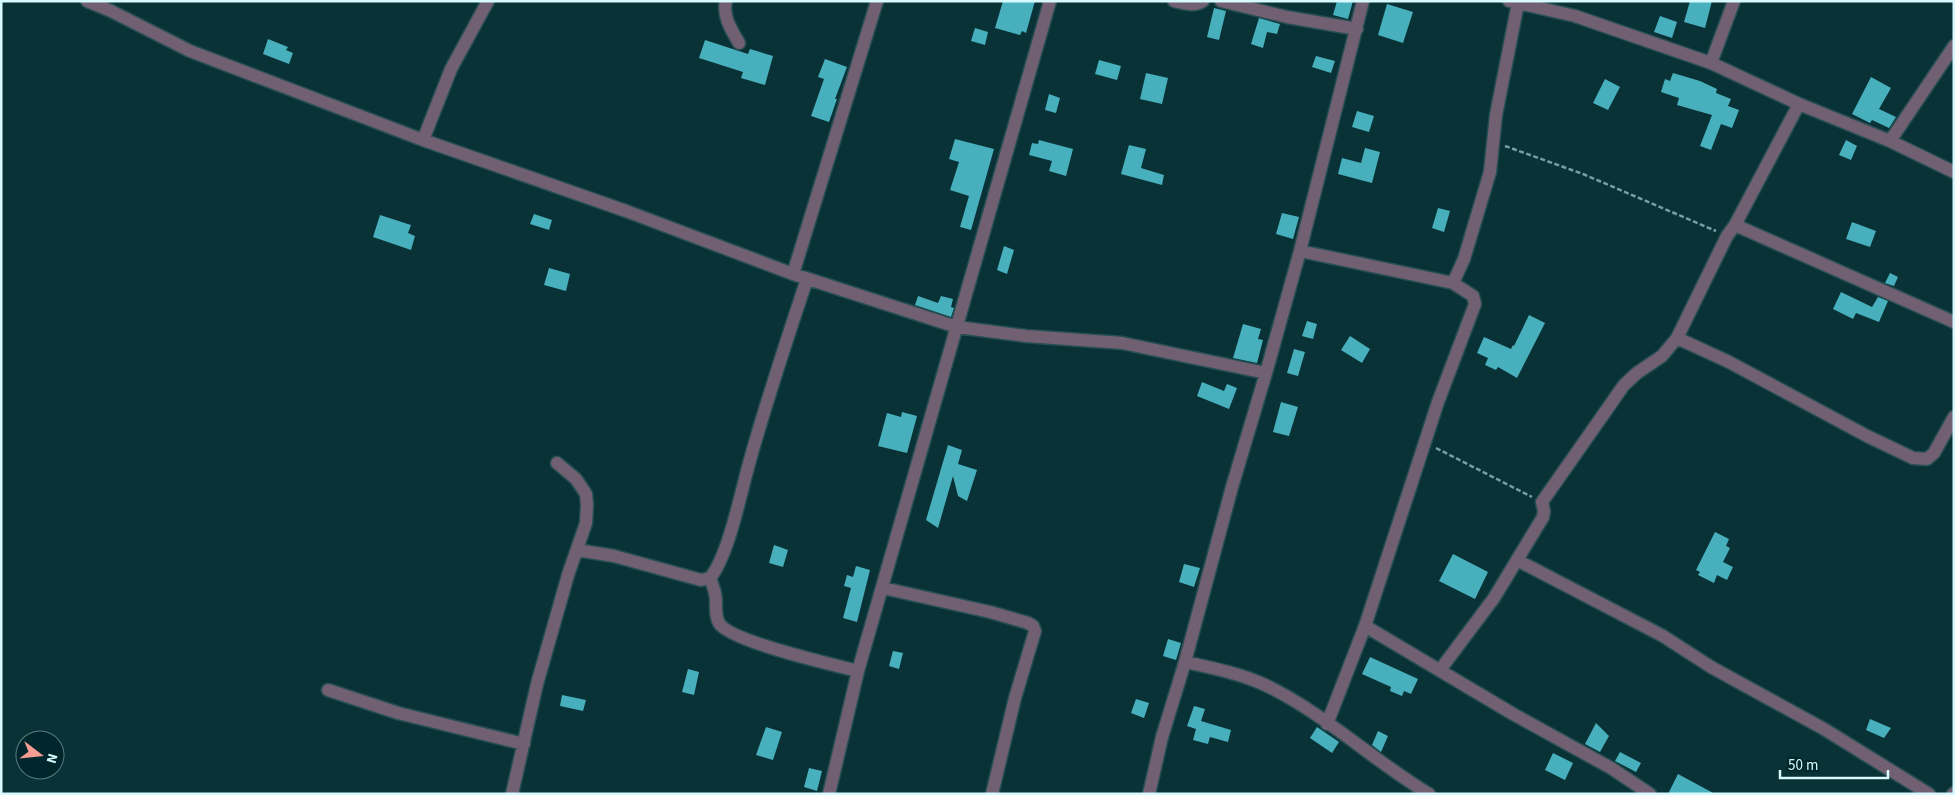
<svg xmlns="http://www.w3.org/2000/svg" width="1955" height="795" viewBox="0 0 1955 795" font-family="'Source Sans 3',sans-serif">
<style>
.building{fill:#48b0bd}
.lines{fill:none;stroke-linecap:round;stroke-linejoin:round}
.street-casing{stroke:#264e53;stroke-width:15}
.path{stroke:#789da2;stroke-width:2.5;stroke-dasharray:5 2.5;stroke-linecap:butt}
.street{stroke:#716071;stroke-width:12}
</style>
<rect width="100%" height="100%" fill="#093237"/>
<path class="building" d="M1003 1H1035L1026 33 1022 31 1020 35 995 28Z
M1337 1H1353L1348 19 1333 15Z
M1690 1H1712L1705 28 1684 22Z
M1387 4 1413 12 1403 43 1378 35Z
M1214 8 1226 11 1219 40 1207 37Z
M1660 16 1677 22 1672 38 1654 32Z
M1259 18 1280 24 1277 34 1267 32 1263 48 1251 44Z
M975 28 988 32 985 45 971 41Z
M268 39 288 47 286 50 293 53 289 64 263 54Z
M705 40 748 54 750 49 773 56 765 85 741 78 743 72 699 58Z
M1316 56 1335 61 1331 73 1312 67Z
M825 59 847 67 835 99H837L829 122 811 116 824 79 818 77Z
M1099 60 1121 66 1117 80 1095 74Z
M1146 73 1168 78 1162 104 1140 99Z
M1673 73 1700 81 1717 89 1716 93 1731 99 1728 106 1739 110 1732 128 1721 124 1711 150 1700 146 1712 115 1677 105 1679 98 1661 92 1665 79 1670 81Z
M1871 77 1891 88 1879 109 1896 117 1889 128 1872 120 1870 123 1852 114Z
M1605 79 1620 87 1608 110 1593 103Z
M1049 94 1060 98 1056 113 1045 110Z
M1357 111 1374 116 1369 132 1352 127Z
M955 139 994 149 971 230 960 227 969 196 950 190 959 162 949 159Z
M1039 140 1073 149 1066 176 1049 171 1052 161 1029 155 1032 143 1038 144Z
M1846 140 1857 146 1851 160 1839 155Z
M1129 145 1146 149 1141 168 1164 175 1162 185 1121 174Z
M1365 148 1380 152 1372 183 1338 174 1342 158 1361 163Z
M1438 208 1450 211 1444 232 1432 228Z
M1282 213 1299 217 1293 239 1276 234Z
M534 214 552 220 549 230 530 224Z
M380 215 411 225 408 233 415 236 411 250 373 237Z
M1852 222 1876 231 1870 247 1846 239Z
M1004 246 1014 250 1007 274 997 270Z
M549 268 570 274 566 291 544 285Z
M1890 273 1898 277 1894 286 1885 283Z
M1841 292 1872 307 1878 297 1888 301 1879 322 1856 313 1853 319 1833 309Z
M918 296 938 303 941 296 953 299 951 307 954 308 951 317 915 305Z
M1529 315 1545 323 1517 378 1498 367 1496 370 1485 365 1488 358 1477 353 1484 337 1511 349 1513 345 1514 346Z
M1307 321 1317 324 1313 339 1302 336Z
M1243 324 1261 329 1258 339 1263 340 1257 363 1233 358Z
M1350 336 1370 349 1362 363 1341 350Z
M1294 349 1305 352 1298 376 1287 373Z
M1202 382 1224 391 1227 384 1237 388 1229 409 1197 396Z
M1281 402 1298 407 1289 436 1273 432Z
M902 412 917 416 907 453 878 446 887 413 901 417Z
M948 445 962 450 958 464 977 470 967 501 958 496 953 476 938 528 926 520Z
M1715 532 1729 539 1726 546 1730 548 1723 562 1733 567 1727 580 1717 575 1714 583 1698 575 1700 572 1696 570Z
M774 545 788 550 783 567 769 563Z
M1453 554 1488 572 1475 599 1439 581Z
M1184 564 1200 568 1194 587 1179 582Z
M856 566 870 570 857 622 843 618 851 588 844 586 847 575 853 577Z
M1168 639 1181 643 1176 660 1163 656Z
M893 651 903 653 899 669 889 666Z
M1370 657 1418 679 1411 694 1404 691 1402 696 1390 691 1391 687 1362 674Z
M688 669 699 672 694 695 682 692Z
M562 695 586 700 583 711 560 706Z
M1136 699 1149 703 1144 718 1131 713Z
M1194 706 1205 709 1201 721 1231 730 1228 742 1210 737 1208 744 1193 740 1196 729 1187 726Z
M1870 719 1891 728 1884 738 1866 730Z
M1596 723 1609 736 1600 752 1585 744Z
M766 727 782 732 773 760 756 755Z
M1317 727 1339 742 1332 753 1310 738Z
M1378 731 1388 736 1381 752 1372 745Z
M1620 752 1641 763 1636 772 1615 761Z
M1553 753 1573 763 1565 780 1545 770Z
M809 768 822 771 817 791 804 787Z
M1678 774 1715 794H1668Z"/>
<g class="lines">
<defs>
<path id="street" d="M87 1 111 11 190 51 423 140 626 211 793 274 957 327 1026 336 1122 343 1266 373
M726 1C722 16 732 31 739 43
M1174 1C1184 3 1194 7 1203 1
M1221 1 1287 17 1357 29
M1509 1 1575 16 1711 63 1799 104 1890 141 1954 172
M1711 63 1734 1
M423 140 451 69 488 1
M1890 141 1954 46
M1735 225 1954 322
M1300 251 1453 283 1473 296 1475 304 1438 402 1365 626 1327 724
M793 274 877 1
M1453 283 1464 259 1490 172 1496 115 1518 3
M1677 338 1729 362 1867 436 1913 458 1927 459 1934 453 1954 417
M577 550 614 556 701 580 710 578C729 555 741 491 750 460 767 399 787 339 807 279
M1517 560 1663 636 1711 667 1824 729 1929 794
M710 578C713 586 716 593 716 601 716 608 715 616 719 623 729 641 834 665 858 671
M883 588 990 612 1028 623 1033 626 1035 631 1015 698 992 794
M1365 626 1513 714 1611 768 1650 794
M1185 662C1212 668 1238 673 1263 684 1323 712 1372 760 1429 794
M1440 670 1494 598 1543 517 1544 511 1542 502 1624 385 1637 373 1662 356 1677 338 1727 236 1735 225 1799 104
M328 690 398 713 524 744
M512 794 537 684 568 575 586 523 587 505 586 494 576 479 557 463
M829 794 858 671 1050 1
M1149 794 1162 737 1185 662 1232 487 1266 373 1300 251 1363 1
M1953 794 1954 793"/>
</defs>
<use href="#street" class="street-casing"/>
<path class="path" d="M1505 146 1583 174 1716 231
M1436 448 1532 497"/>
<use href="#street" class="street"/>
</g>
<rect width="1955" height="795" fill="none" stroke="#d7fafe" stroke-width="5"/>
<g transform="translate(40 755) rotate(106)"><circle r="24" fill="#00282c" stroke="#567c80"/>
<path d="M0-4L9 19L0 12L-9 19Z" fill="#f59c93"/>
<text y="-8" font-size="14" font-weight="bold" text-anchor="middle" fill="#d7fafe">N</text>
</g>
<path d="M1780 770v8h108v-8" fill="none" stroke="#d7fafe" stroke-width="2.5"/>
<text x="1788" y="770" font-size="15" fill="#d7fafe" stroke="#00282c" stroke-width="4" paint-order="stroke">50 m</text>
</svg>
